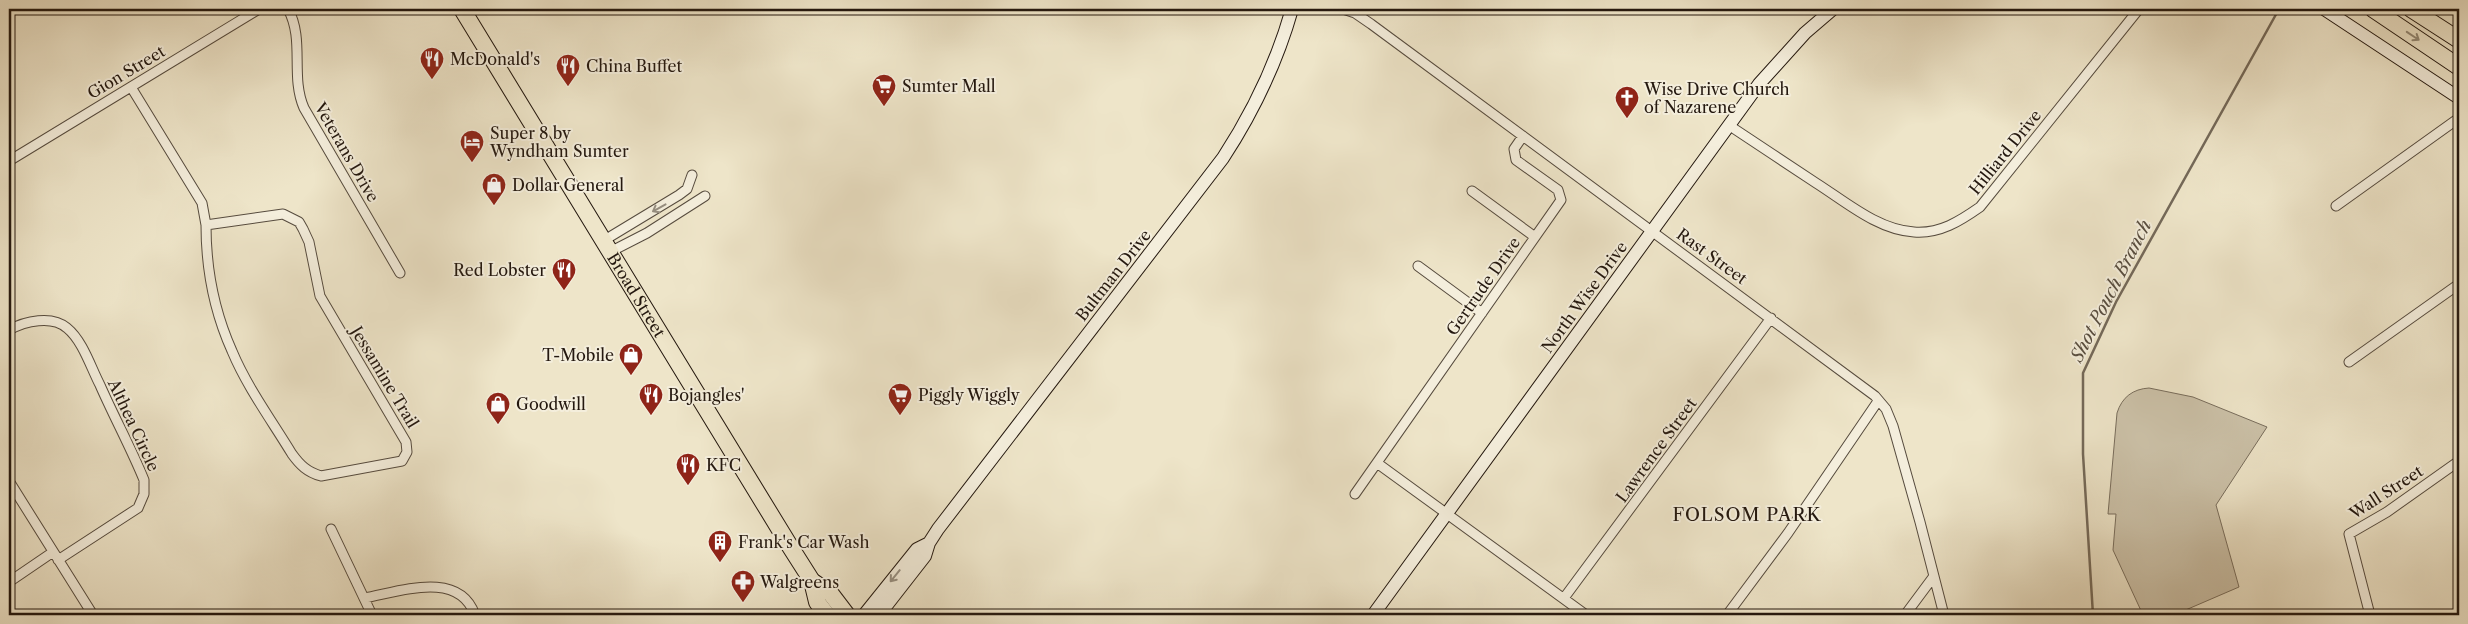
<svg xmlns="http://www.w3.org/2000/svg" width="2468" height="624" viewBox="0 0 2468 624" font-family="'Libre Caslon Text',serif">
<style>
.green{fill:#ccc2a9;stroke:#786d5c}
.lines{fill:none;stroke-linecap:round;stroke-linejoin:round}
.stream{stroke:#746959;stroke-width:2.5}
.street-casing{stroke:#564b3e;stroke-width:11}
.secondary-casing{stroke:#24180f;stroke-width:14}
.highway-casing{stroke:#24180f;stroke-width:18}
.street{stroke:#f4eedc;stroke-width:9}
.secondary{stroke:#f4eedc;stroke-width:12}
.highway{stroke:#eee5c9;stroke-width:16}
.oneway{stroke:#938975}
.oneway2{stroke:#968e80}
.labels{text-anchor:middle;stroke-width:4;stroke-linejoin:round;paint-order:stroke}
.poi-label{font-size:16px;fill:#24180f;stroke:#f4eedc;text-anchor:start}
.street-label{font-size:16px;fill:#24180f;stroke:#f4eedc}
.water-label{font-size:18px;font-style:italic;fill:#594e40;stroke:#f4eedc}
.neighbourhood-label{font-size:18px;letter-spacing:1px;fill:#24180f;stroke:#f4eedc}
</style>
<rect width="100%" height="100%" fill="#eee5c9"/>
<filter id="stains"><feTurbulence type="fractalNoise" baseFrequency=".004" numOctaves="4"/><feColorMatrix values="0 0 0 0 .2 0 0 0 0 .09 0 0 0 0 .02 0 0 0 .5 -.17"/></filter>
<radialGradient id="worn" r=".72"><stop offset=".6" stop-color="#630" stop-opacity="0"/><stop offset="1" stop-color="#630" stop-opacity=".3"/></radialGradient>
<path class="green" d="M2149 388 2193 397 2267 427 2216 505 2239 587 2174 615H2143L2113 550 2116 514H2108L2117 413C2122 397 2133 389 2149 388Z"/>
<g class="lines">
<path class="stream" d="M2093 615 2083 454V373L2116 302 2279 9"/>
<defs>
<path id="street" d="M288 9C305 40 290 76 304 108L400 273
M1343 9 1355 13 1371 24 1875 396 1886 409 1893 426 1920 522 1944 615
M131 87 202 203 206 225
M1730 126C1759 145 1787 164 1816 183 1846 202 1878 230 1914 232 1940 234 1960 221 1980 207L2139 9
M9 161 259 9
M1472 191 1535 237
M2336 206 2459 118
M283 214 299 222 303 229 309 242 320 296 406 442 407 452 402 461 321 476C307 472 300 465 292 454 272 421 247 387 232 351 214 311 206 268 206 225Z
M603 241 679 195 687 189 692 175
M610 252 647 233 705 196
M1418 266 1482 313
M9 330C25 321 52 315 67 328 83 341 91 368 100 385 114 417 131 448 144 480V494L138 508 58 560
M2349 362 2459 284
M1377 463 1586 615
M9 481 93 615
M1355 494 1561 200 1558 190 1516 160 1514 149 1523 136
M331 529 372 615
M9 582 53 552
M364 598C399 592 459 569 475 615
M1564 598 1771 318
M1727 615 1788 533 1878 401
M1905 615 1934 576
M2370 615 2349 534 2387 512 2459 461"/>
<path id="secondary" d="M2324 9 2459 98
M2457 9 2459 10
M864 615 917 549 929 543
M879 615 925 556 929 543 938 529 1223 158C1253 112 1277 62 1292 9
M1373 615 1759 84 1805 33 1833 9"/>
<g id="highway">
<path id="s1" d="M462 9 791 548 812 581 831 594 847 615"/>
<path d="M2373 9 2459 67"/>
<path d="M2411 9 2459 40"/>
<path d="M812 581 817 602 827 615"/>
</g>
</defs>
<use href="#street" class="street-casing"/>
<use href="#secondary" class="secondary-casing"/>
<use href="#highway" class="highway-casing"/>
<use href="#street" class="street"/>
<use href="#secondary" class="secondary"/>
<use href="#highway" class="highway"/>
</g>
<defs><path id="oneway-shaft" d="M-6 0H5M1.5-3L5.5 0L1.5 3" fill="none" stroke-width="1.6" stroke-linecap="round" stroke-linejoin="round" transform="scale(1.25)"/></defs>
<use class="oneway" href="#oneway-shaft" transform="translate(2413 36) rotate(34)"/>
<g class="oneway2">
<use href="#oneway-shaft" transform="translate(659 208) rotate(151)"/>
<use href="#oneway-shaft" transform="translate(895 576) rotate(129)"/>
</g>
<defs>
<symbol id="restaurant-pin" viewBox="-11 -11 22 30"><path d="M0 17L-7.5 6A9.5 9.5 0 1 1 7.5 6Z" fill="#8f2418" stroke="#f4eedc"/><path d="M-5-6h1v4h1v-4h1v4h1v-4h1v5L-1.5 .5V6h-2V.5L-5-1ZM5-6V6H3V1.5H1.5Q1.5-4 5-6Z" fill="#fff"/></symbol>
<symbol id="supermarket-pin" viewBox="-11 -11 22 30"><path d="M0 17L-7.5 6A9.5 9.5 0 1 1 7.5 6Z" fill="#8f2418" stroke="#f4eedc"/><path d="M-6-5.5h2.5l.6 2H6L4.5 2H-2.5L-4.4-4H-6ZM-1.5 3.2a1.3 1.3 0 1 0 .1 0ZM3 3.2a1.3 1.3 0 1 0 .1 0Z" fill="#fff"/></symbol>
<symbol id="church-pin" viewBox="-11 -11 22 30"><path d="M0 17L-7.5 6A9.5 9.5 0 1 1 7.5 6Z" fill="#8f2418" stroke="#f4eedc"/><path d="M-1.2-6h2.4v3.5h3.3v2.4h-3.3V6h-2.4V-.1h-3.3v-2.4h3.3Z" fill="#fff"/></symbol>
<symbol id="hotel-pin" viewBox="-11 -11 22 30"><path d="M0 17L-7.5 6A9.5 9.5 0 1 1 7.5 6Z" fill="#8f2418" stroke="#f4eedc"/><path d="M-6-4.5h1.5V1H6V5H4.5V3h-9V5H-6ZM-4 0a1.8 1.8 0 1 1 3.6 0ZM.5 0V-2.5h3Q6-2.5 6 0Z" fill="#fff"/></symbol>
<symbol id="shop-pin" viewBox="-11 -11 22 30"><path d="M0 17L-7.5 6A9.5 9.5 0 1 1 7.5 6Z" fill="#8f2418" stroke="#f4eedc"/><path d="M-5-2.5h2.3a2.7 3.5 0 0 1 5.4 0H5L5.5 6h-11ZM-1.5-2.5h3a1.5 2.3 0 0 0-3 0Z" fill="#fff"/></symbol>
<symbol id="building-pin" viewBox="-11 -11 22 30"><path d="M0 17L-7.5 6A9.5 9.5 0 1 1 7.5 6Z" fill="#8f2418" stroke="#f4eedc"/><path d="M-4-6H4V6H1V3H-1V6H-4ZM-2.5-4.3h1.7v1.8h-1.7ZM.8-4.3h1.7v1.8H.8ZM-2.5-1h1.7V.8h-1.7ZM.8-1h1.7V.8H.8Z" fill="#fff"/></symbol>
<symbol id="pharmacy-pin" viewBox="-11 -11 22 30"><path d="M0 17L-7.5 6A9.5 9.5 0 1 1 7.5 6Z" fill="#8f2418" stroke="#f4eedc"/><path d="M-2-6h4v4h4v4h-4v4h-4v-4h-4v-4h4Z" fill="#fff"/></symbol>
</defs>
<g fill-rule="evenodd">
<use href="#restaurant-pin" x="418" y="45" width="28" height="38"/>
<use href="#restaurant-pin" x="554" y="52" width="28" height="38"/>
<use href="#supermarket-pin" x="870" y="72" width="28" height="38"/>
<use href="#church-pin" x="1613" y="84" width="28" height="38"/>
<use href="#hotel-pin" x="458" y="128" width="28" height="38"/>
<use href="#shop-pin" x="480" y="171" width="28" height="38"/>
<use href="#restaurant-pin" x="550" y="256" width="28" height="38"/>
<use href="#shop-pin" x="617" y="341" width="28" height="38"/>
<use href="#restaurant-pin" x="637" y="381" width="28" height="38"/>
<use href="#supermarket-pin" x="886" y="381" width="28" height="38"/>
<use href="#shop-pin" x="484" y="390" width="28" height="38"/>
<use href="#restaurant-pin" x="674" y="451" width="28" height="38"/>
<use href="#building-pin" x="706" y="528" width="28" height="38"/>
<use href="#pharmacy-pin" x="729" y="568" width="28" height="38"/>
</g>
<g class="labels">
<g class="poi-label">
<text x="450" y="65">McDonald's</text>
<text x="586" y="72">China Buffet</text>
<text x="902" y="92">Sumter Mall</text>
<text x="1644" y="95">Wise Drive Church<tspan x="1644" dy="18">of Nazarene</tspan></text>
<text x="490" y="139">Super 8 by<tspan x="490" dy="18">Wyndham Sumter</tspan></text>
<text x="512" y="191">Dollar General</text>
<text x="546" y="276" text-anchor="end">Red Lobster</text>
<text x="614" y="361" text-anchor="end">T-Mobile</text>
<text x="668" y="401">Bojangles'</text>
<text x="918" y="401">Piggly Wiggly</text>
<text x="516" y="410">Goodwill</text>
<text x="706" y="471">KFC</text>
<text x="738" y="548">Frank's Car Wash</text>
<text x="760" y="588">Walgreens</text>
</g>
<g class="street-label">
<text transform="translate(126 72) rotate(-31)" y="6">Gion Street</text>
<text transform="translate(347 152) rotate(60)" y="6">Veterans Drive</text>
<text transform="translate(2005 152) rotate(-51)" y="6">Hilliard Drive</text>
<text transform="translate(1712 256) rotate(36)" y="6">Rast Street</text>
<text transform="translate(1113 275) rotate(-52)" y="6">Bultman Drive</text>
<text transform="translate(1483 286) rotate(-55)" y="6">Gertrude Drive</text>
<text dy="6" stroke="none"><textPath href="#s1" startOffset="335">Broad Street</textPath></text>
<text transform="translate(1584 297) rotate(-54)" y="6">North Wise Drive</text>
<text transform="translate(385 377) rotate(59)" y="6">Jessamine Trail</text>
<text transform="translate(134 425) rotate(65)" y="6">Althea Circle</text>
<text transform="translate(1656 450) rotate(-54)" y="6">Lawrence Street</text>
<text transform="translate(2386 492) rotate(-33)" y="6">Wall Street</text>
</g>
<g class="water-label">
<text transform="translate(2111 291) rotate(-63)" y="6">Shot Pouch Branch</text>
</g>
<g class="neighbourhood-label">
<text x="1747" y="521">FOLSOM PARK</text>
</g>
</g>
<rect width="2468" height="624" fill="none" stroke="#eee5c9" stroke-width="30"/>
<rect x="10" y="10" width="2448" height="604" fill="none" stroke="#24180f" stroke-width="2.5"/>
<rect x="15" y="15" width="2438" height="594" fill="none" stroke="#24180f"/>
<rect width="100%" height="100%" filter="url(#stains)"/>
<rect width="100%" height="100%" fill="url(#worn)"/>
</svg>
